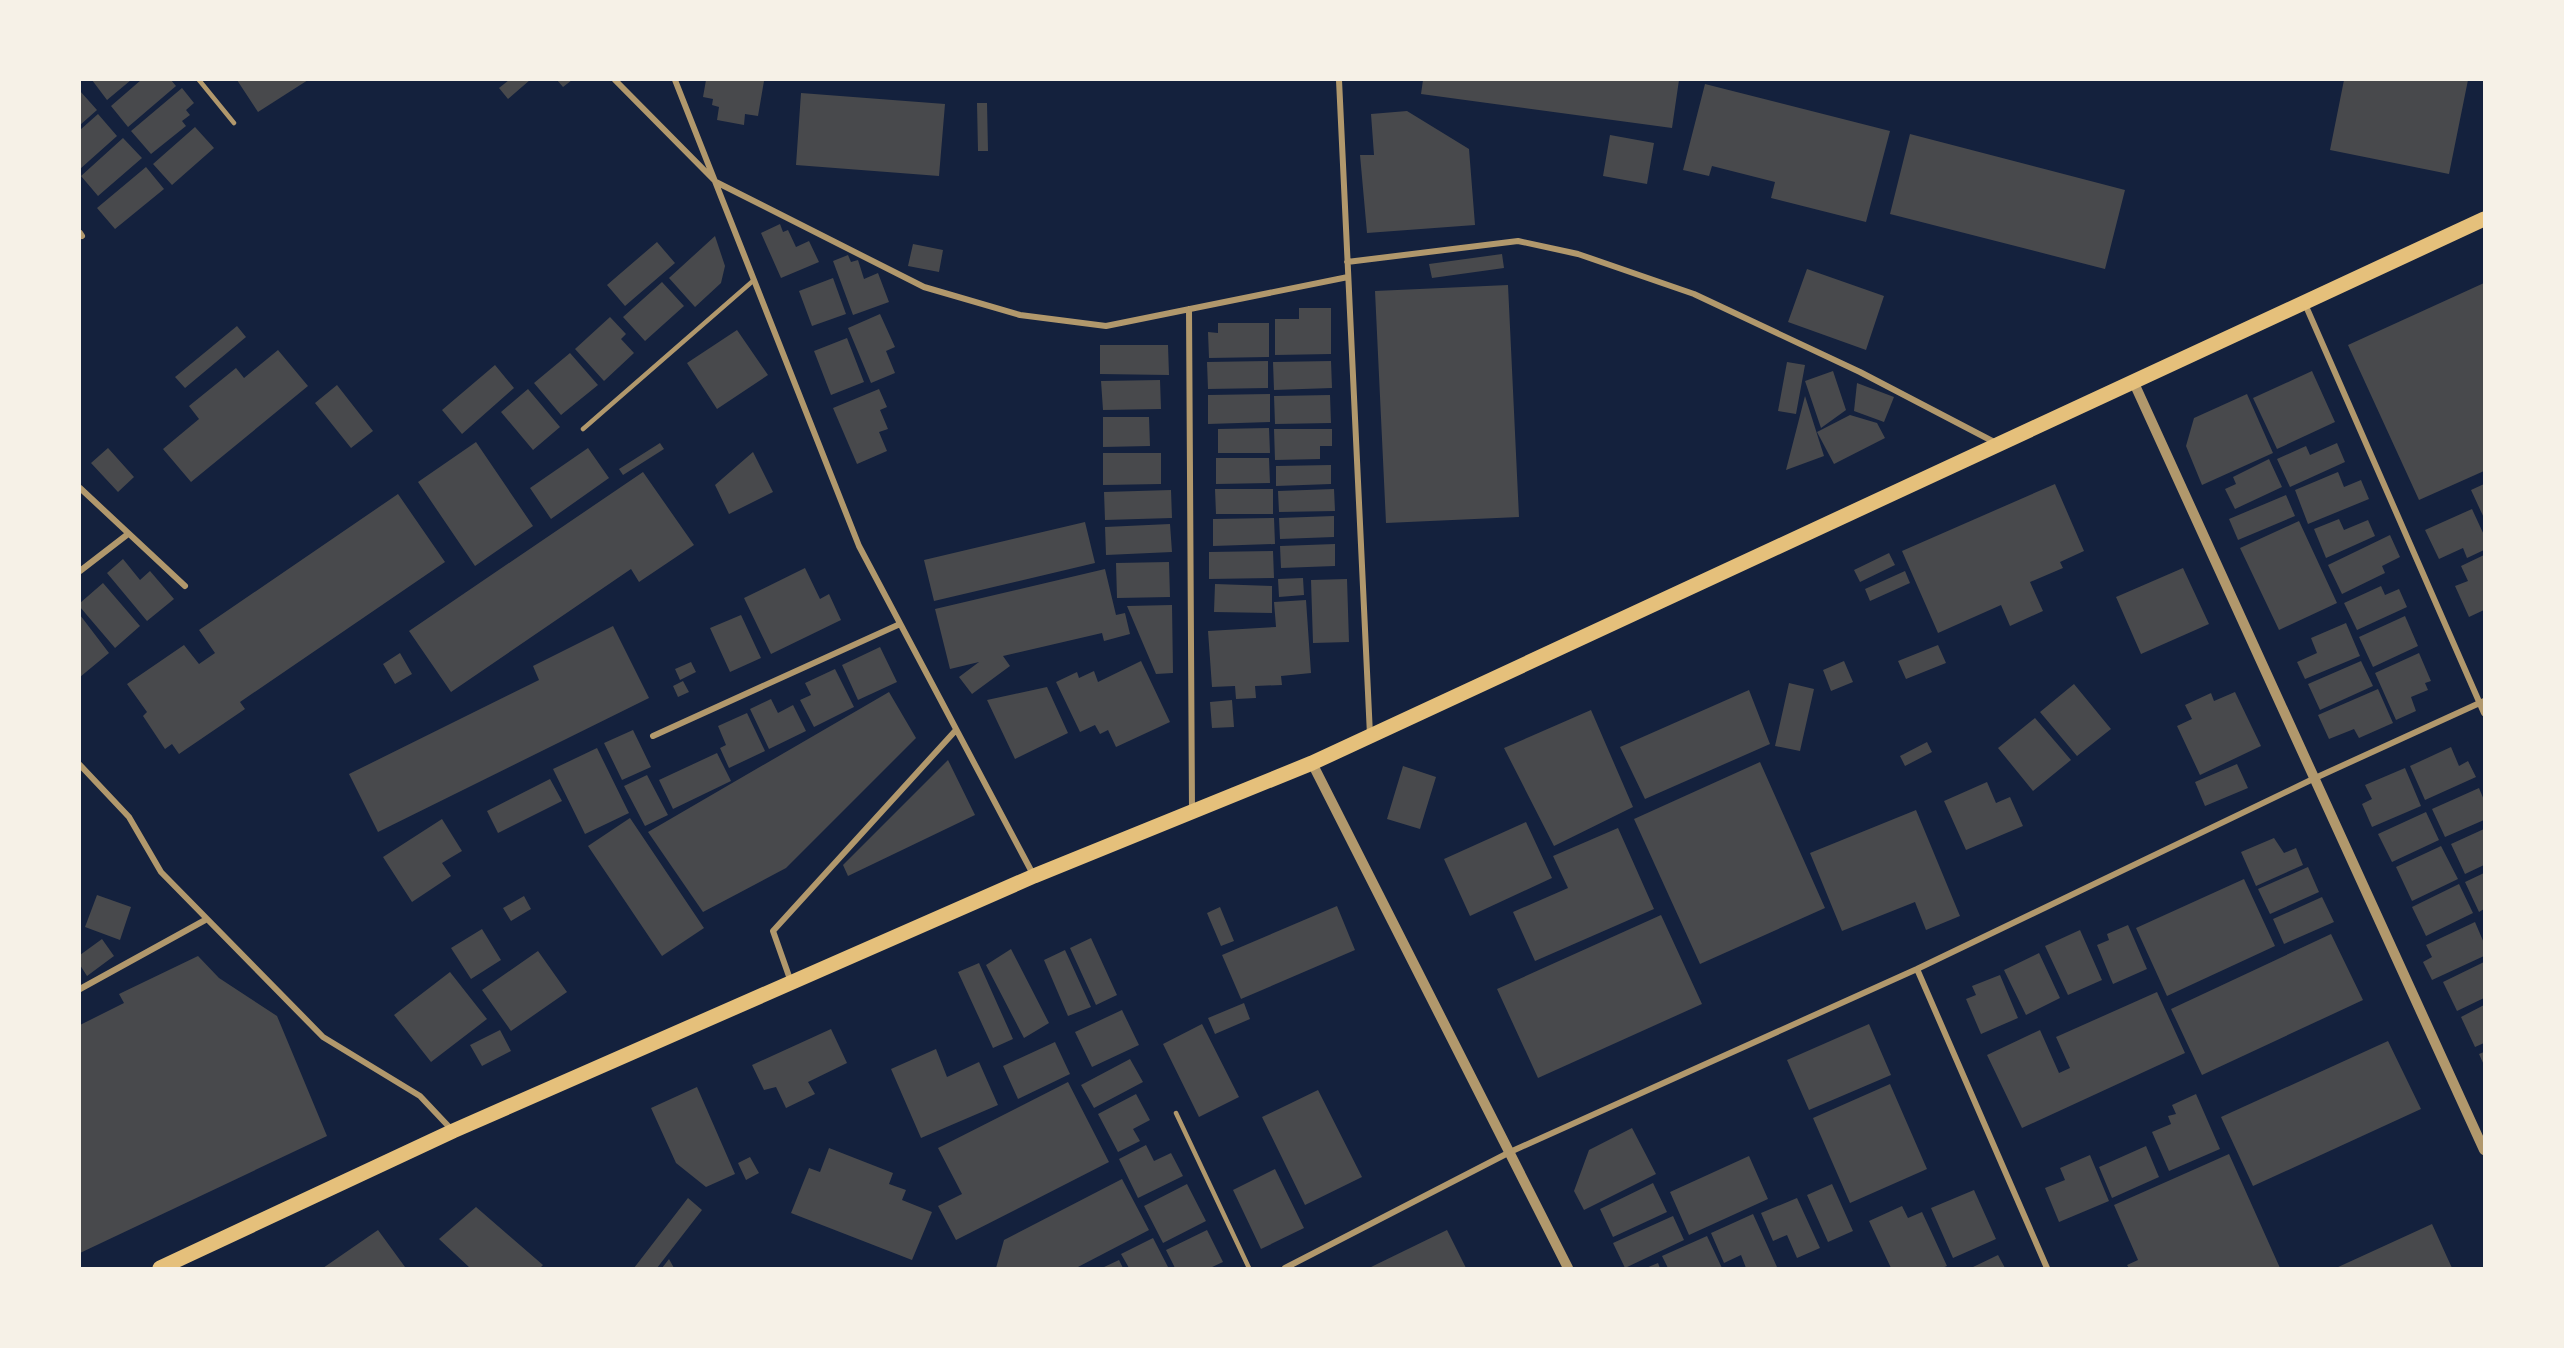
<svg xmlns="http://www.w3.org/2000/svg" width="2564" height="1348" viewBox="0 0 2564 1348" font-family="'Golos Text',sans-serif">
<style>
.building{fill:#48494c}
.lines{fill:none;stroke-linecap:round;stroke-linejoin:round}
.service{stroke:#b1986c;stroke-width:4.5}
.minor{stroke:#b1986c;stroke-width:6}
.tertiary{stroke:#b1986c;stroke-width:10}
.primary{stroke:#e5c07b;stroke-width:15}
</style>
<rect width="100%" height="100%" fill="#14213d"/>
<path class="building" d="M92 80H131L107 100Z
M141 80H171L176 86 128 127 111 106Z
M237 80H308L258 112Z
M509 80H530L508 99 499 88Z
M557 80H572L563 87Z
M706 80 764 81 758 116 745 114 744 125 717 120 719 107 712 105 713 99 703 97Z
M1423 80H1679L1672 128 1421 94Z
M2344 80H2468L2449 174 2330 150Z
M1705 84 1890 131 1866 222 1771 198 1775 182 1712 166 1709 176 1683 170Z
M182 88 194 103 186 110 190 115 182 121 186 126 151 154 131 131Z
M80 91 97 110 80 125Z
M801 93 945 104 939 176 796 165Z
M977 103H987L988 151H978Z
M1407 111 1469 149 1475 225 1367 233 1360 155H1374L1371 114Z
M98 114 117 136 80 169V130Z
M195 127 214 148 172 185 153 164Z
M1910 134 2125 190 2105 269 1890 214Z
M1610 135 1654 143 1647 184 1603 176Z
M123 138 142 158 98 196 81 176Z
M146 167 164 189 115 229 97 208Z
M780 224 783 232 788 230 796 247 809 241 819 262 781 278 761 233Z
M715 236 725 266 721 283 695 307 669 278Z
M657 242 675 263 625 306 607 285Z
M913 244 943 250 939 272 908 266Z
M1502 254 1504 268 1432 278 1429 264Z
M848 255 851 262 858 260 864 279 878 273 889 302 853 315 833 261Z
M1807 269 1884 296 1866 350 1788 322Z
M833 278 846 314 812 326 799 291Z
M662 282 684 306 645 341 623 317Z
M2484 283V471L2419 500 2348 345Z
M1508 285 1519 517 1386 523 1375 291Z
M1299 308H1331V354L1275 355V319H1299Z
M880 314 895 347 886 351 895 373 871 383 848 328Z
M610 317 626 334 621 339 634 353 604 381 575 349Z
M1218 323H1269V357L1209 358 1208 332 1218 333Z
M237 326 246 337 185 388 175 377Z
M737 330 768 375 717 409 687 363Z
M847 338 864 382 831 395 814 351Z
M1100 345H1168L1169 375 1100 374Z
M278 350 308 386 191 482 163 449 199 419 189 406 236 368 244 378Z
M570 353 598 385 561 415 534 383Z
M1268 361V388L1208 389 1207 362Z
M1331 361 1332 388 1274 390 1273 362Z
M1787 362 1805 365 1796 414 1778 411Z
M495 365 514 388 462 434 442 410Z
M1833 371 1846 410 1821 428 1805 381Z
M2312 371 2335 422 2277 449 2253 398Z
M1160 380 1161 409 1103 410 1101 381Z
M1857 383 1894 397 1884 422 1854 411Z
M337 385 373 431 351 448 315 403Z
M528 389 560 427 533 450 501 412Z
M879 389 887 407 880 410 888 429 879 432 887 451 857 464 833 408Z
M1270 394V422L1208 424V395Z
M2247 394 2273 453 2202 485 2186 446 2194 418Z
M1330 395 1331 423 1275 424 1274 396Z
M1805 396 1824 456 1786 470Z
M1850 415 1877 423 1885 438 1834 464 1817 432Z
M1103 417H1149L1150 446 1103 447Z
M1269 428 1270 453H1218V429Z
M1274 429H1332V446H1320V459L1275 460Z
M476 442 533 526 475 566 418 482Z
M660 443 664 449 623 475 619 469Z
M2337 443 2345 462 2290 487 2277 459 2306 446 2310 455Z
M108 448 134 477 118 492 91 463Z
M588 448 609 478 551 519 530 488Z
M753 452 773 492 729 514 715 485Z
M1103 453H1161V484L1103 485Z
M1216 458H1269L1270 483 1216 484Z
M2269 459 2282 487 2235 509 2225 489 2236 484 2233 477Z
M1331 465V484L1276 486V466Z
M643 472 694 545 639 582 631 569 451 692 409 631Z
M2338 472 2344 487 2361 480 2369 499 2308 524 2295 490Z
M2055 484 2084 551 2060 562 2063 568 2030 582 2043 611 2010 626 2001 605 1938 633 1902 551Z
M2484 484V518L2471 490Z
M1215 489H1273V514H1216Z
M1334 489 1335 511 1279 512 1278 491Z
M1171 490 1172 518 1105 520 1104 492Z
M398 494 445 562 240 702 245 709 179 754 172 744 165 749 143 716 147 712 127 684 184 645 199 664 215 653 199 630Z
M2286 495 2295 516 2238 540 2229 519Z
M2472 509 2484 535V550L2467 558 2463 548 2439 559 2425 530Z
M1334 516V537L1280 539 1279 518Z
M1274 518 1275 544 1213 546V519Z
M2339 519 2344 530 2368 520 2375 536 2326 558 2314 529Z
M2299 521 2337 603 2279 630 2240 548Z
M1085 522 1095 563 934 601 924 560Z
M1170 524 1172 552 1106 555 1105 527Z
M2390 535 2400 557 2382 566 2385 573 2342 594 2328 565Z
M1335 544V566L1281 568 1280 546Z
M1273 551 1274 578 1209 579V552Z
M1889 553 1895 565 1860 582 1854 570Z
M2484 555V610L2469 617 2455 586 2468 581 2461 566Z
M123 559 140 580 150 571 174 599 147 621 107 573Z
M1169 562 1170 597 1117 598 1116 563Z
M805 568 820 599 829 594 841 620 771 654 744 598Z
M2183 568 2209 624 2141 654 2116 597Z
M1105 569 1116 615 1125 613 1130 634 1104 641 1102 633 1003 656 1010 666 972 694 959 677 979 662 950 669 935 609Z
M1905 571 1910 583 1870 601 1865 589Z
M1303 578 1304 595 1279 597 1278 579Z
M1347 579 1349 642 1313 643 1311 580Z
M103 583 140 626 115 648 80 607V603Z
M1215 584 1272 586V613L1214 612Z
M2381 586 2385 595 2399 589 2407 607 2357 630 2344 603Z
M1306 600 1311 673 1281 676 1282 685 1255 686 1256 698 1236 699 1235 686 1212 687 1208 631 1276 627 1274 602Z
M1172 605 1173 673 1156 674 1127 606Z
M80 615 109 653 80 677Z
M741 615 761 658 730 672 710 628Z
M2405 616 2418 646 2373 667 2359 637Z
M2346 623 2360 656 2305 679 2297 662 2317 653 2311 638Z
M613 626 649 698 378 832 349 774 539 680 533 666Z
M1938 645 1946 663 1906 679 1898 661Z
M880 647 897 682 858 700 842 665Z
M400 653 412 674 395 684 383 664Z
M2419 653 2431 681 2425 683 2428 690 2411 697 2416 711 2396 720 2375 673Z
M1141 661 1170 722 1116 747 1108 730 1100 734 1095 725 1080 732 1056 682 1077 672 1079 678 1094 671 1098 682Z
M1844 661 1853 682 1831 691 1823 670Z
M2361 661 2373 686 2320 710 2308 684Z
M691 662 696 672 680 680 675 669Z
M835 669 854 707 814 727 800 700 811 695 805 683Z
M683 681 689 692 678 697 673 686Z
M1789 683 1814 689 1800 751 1775 746Z
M2074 684 2111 729 2077 756 2040 712Z
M1047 687 1068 733 1015 759 987 700Z
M2378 689 2393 723 2359 738 2354 729 2329 739 2318 715Z
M1749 690 1770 744 1645 799 1620 747Z
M889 692 916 738 786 868 703 912 648 832Z
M2235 692 2261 746 2200 775 2177 726 2192 719 2185 705 2211 693 2214 701Z
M771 699 778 713 793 705 806 731 769 749 750 709Z
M1232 700 1234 727 1212 728 1210 702Z
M1591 710 1633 807 1554 846 1504 748Z
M747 713 765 751 729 768 720 748 726 745 718 726Z
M2035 718 2071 760 2033 791 1998 748Z
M633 730 651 767 622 780 604 743Z
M1927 742 1932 752 1905 766 1900 756Z
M2451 747 2459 766 2468 761 2476 777 2425 800 2410 766Z
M597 748 629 813 585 834 553 769Z
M717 753 731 781 673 809 659 780Z
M948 760 975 815 848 876 843 865Z
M1760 762 1825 908 1700 964 1634 819Z
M2237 764 2248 788 2205 806 2195 782Z
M1403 766 1436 777 1420 829 1387 819Z
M2405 768 2421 806 2372 827 2362 804 2372 799 2365 785Z
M647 775 668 815 645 826 624 786Z
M550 779 562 801 498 833 487 811Z
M1987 782 1996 803 2010 797 2023 826 1966 850 1944 801Z
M2479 788 2484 800V820L2445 837 2432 809Z
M1916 810 1960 916 1926 930 1915 902 1842 931 1810 853Z
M2426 812 2439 840 2392 862 2378 834Z
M630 818 704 928 662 956 588 846Z
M442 819 462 851 442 863 451 876 412 902 383 857Z
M1526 822 1552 878 1470 916 1444 859Z
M1618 828 1654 909 1535 961 1513 912 1568 888 1553 856Z
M2484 829V865L2465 874 2451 844Z
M2274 838 2284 853 2296 848 2303 865 2256 886 2241 852Z
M2441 846 2458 879 2412 901 2396 867Z
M2308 867 2319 892 2270 914 2258 889Z
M2484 873V909L2479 912 2465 882Z
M2244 879 2275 946 2167 996 2136 928Z
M2459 884 2473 913 2426 936 2412 907Z
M97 895 131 907 120 940 85 927Z
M524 896 531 909 511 921 503 908Z
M2322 897 2334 922 2284 944 2273 919Z
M1337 906 1355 950 1241 999 1222 955Z
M1220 907 1234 941 1221 946 1207 913Z
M1661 915 1702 1004 1538 1078 1497 989Z
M2475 922 2484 943V956L2432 980 2423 962 2432 957 2426 945Z
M2128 925 2147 969 2113 984 2097 945 2109 940 2107 934Z
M482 929 501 960 471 979 451 948Z
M2080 930 2102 980 2068 995 2045 946Z
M2331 934 2363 1000 2202 1075 2171 1009Z
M1091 938 1117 995 1096 1005 1070 948Z
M102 939 114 956 87 976 80 965V955Z
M1011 949 1049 1023 1024 1038 986 965Z
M1065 950 1091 1007 1068 1016 1044 960Z
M538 951 567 992 511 1031 482 990Z
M2039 953 2060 998 2026 1015 2004 970Z
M198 956 219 978 277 1016 327 1136 80 1253V1025L124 1003 119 994Z
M2484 962V998L2457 1011 2443 982Z
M979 963 1013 1039 993 1048 958 972Z
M450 972 487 1019 431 1062 394 1015Z
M2000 975 2018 1018 1981 1034 1966 999 1976 995 1972 986Z
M2157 992 2185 1053 2022 1128 1987 1055 2040 1030 2059 1073 2070 1068 2056 1037Z
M1244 1003 1250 1019 1215 1034 1208 1018Z
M2484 1005V1043L2475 1047 2461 1017Z
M1122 1010 1139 1045 1092 1067 1075 1032Z
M1202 1024 1239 1097 1199 1117 1163 1044Z
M1869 1024 1891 1075 1809 1110 1787 1060Z
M831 1029 847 1063 808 1082 815 1094 786 1108 776 1087 764 1090 752 1065Z
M500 1030 511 1051 482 1066 470 1045Z
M2388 1041 2421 1109 2253 1186 2221 1117Z
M1055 1042 1070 1074 1018 1099 1003 1066Z
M936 1049 947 1077 979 1062 998 1105 921 1138 891 1069Z
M2484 1052V1065L2479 1054Z
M1130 1059 1143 1082 1094 1108 1081 1085Z
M1068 1082 1109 1162 956 1240 938 1206 962 1194 938 1148Z
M1890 1084 1927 1169 1850 1203 1813 1118Z
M697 1087 735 1174 706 1187 676 1163 651 1108Z
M1318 1090 1362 1177 1305 1205 1262 1117Z
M1136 1094 1150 1120 1133 1129 1140 1141 1118 1152 1098 1114Z
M2196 1094 2220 1149 2169 1171 2152 1132 2171 1124 2168 1116 2176 1114 2172 1105Z
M1632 1128 1656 1174 1584 1210 1574 1191 1589 1150Z
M1146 1145 1154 1161 1171 1153 1183 1176 1138 1198 1119 1159Z
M2146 1146 2159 1177 2112 1198 2099 1167Z
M829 1148 893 1173 889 1184 906 1190 902 1200 932 1212 912 1260 791 1213 809 1168 820 1172Z
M2229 1154 2280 1268H2129L2127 1265 2138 1260 2114 1205Z
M2090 1155 2109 1201 2059 1222 2045 1188 2065 1180 2060 1168Z
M1749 1156 1768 1199 1689 1235 1670 1192Z
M750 1157 759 1173 746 1180 738 1163Z
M1275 1169 1304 1228 1261 1249 1233 1190Z
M1122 1179 1149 1230 1076 1268H996L1004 1240Z
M1653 1183 1667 1212 1613 1237 1600 1209Z
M1187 1184 1206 1221 1163 1243 1144 1206Z
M1832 1184 1853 1231 1828 1242 1807 1195Z
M1974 1190 1996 1239 1953 1258 1931 1208Z
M688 1198 702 1210 657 1268H634Z
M1797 1198 1820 1248 1797 1258 1787 1235 1773 1241 1761 1213Z
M1902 1206 1908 1218 1922 1212 1947 1266 1942 1268H1891L1869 1221Z
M476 1207 543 1265 540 1268H470L439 1239Z
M1753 1214 1777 1267 1773 1268H1746L1741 1255 1724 1263 1711 1233Z
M1673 1216 1684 1240 1625 1268 1613 1243Z
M2432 1224 2452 1268H2336Z
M378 1230 405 1267 323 1268Z
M1207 1230 1223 1262 1210 1268H1175L1166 1250Z
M1447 1230 1466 1268H1369Z
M1707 1236 1722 1268H1668L1662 1256Z
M1153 1238 1168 1267 1129 1268 1121 1254Z
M1998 1255 2005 1268H1971Z
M669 1259 674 1268H662Z
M1119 1260 1123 1268H1102Z
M1658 1263 1660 1268H1646Z"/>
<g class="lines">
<path class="service" d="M199 80 234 123
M583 429 754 280
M1176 1113 1249 1268"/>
<path class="minor" d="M615 80 716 182 924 287 1020 315 1106 326 1348 277
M675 80 859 546 1034 876
M1339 80 1370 735
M80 233 82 236
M1347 262 1518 241 1578 254 1694 294 1860 372 1998 444
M2305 304 2484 713
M1189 309 1192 810
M80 488 185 586
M80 571 128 534
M653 736 900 624
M80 765 129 817 161 872 323 1037 420 1096 452 1130
M1917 969 2047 1268
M791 982 773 931 956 730
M80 989 207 919
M1285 1268 1510 1152 1917 969 2313 779 2484 701"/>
<path class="tertiary" d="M2134 383 2484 1150
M1312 763 1568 1268"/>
<path class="primary" d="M160 1268 453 1131 1034 876 1312 763 2484 219"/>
</g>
<rect width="2564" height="1348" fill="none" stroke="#f6f1e7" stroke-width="162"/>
</svg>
